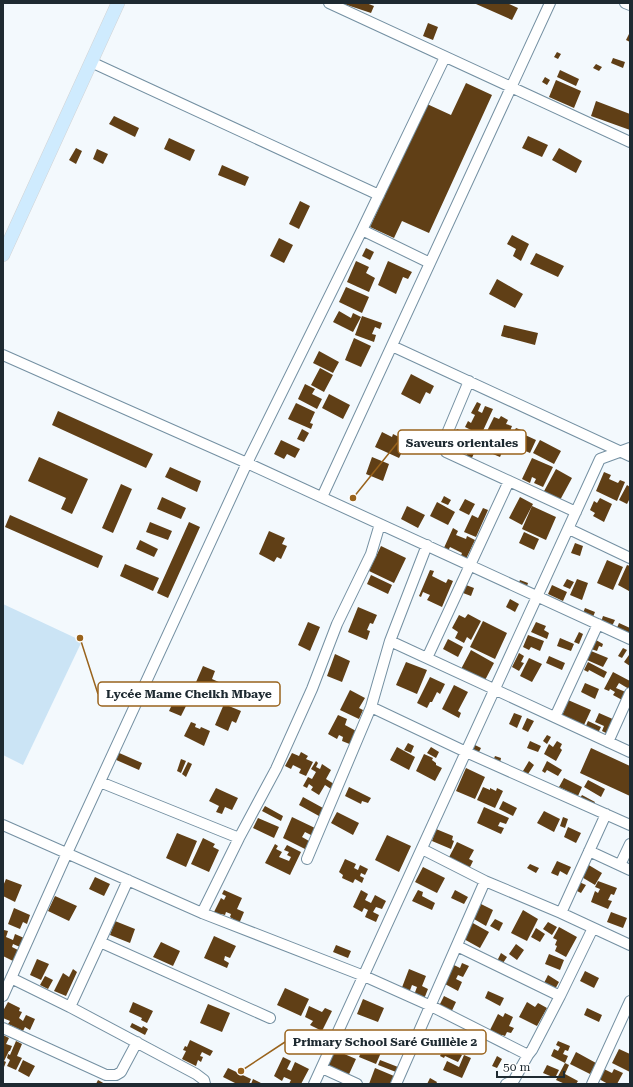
<svg xmlns="http://www.w3.org/2000/svg" width="633" height="1087" viewBox="0 0 633 1087" font-family="'Roboto Serif',serif">
<style>
.green{fill:#cbe4f5}
.building{fill:#603f16}
.lines{fill:none;stroke-linecap:round;stroke-linejoin:round}
.minor-casing{stroke:#7490a2;stroke-width:12}
.major-casing{stroke:#d2d4d6;stroke-width:14}
.minor{stroke:#fff;stroke-width:10}
.major{stroke:#cfebfe;stroke-width:13}
.leader{fill:none;stroke:#99631c;stroke-width:1.5}
.callout-dot{fill:#99631c;stroke:#fff;stroke-width:1.5}
.callout{fill:#fff;stroke:#99631c;stroke-width:1.5}
.callout-label{font-size:12px;text-anchor:middle;font-weight:bold;fill:#1e2a31}
</style>
<rect width="100%" height="100%" fill="#f3f9fd"/>
<path class="green" d="M3 604 82 641 23 765 3 755Z"/>
<path class="building" d="M341 3H366L374 6 371 13Z
M476 3H507L518 8 512 20 476 4Z
M428 23 438 27 433 40 423 36Z
M630 32V42L626 40Z
M557 52 561 54 558 59 554 57Z
M613 58 625 62 623 68 611 63Z
M596 64 602 67 599 71 593 68Z
M560 70 579 79 576 86 557 77Z
M545 77 550 80 547 85 542 82Z
M556 80 581 91 574 108 549 97Z
M466 83 492 95 429 233 402 221 394 238 370 227 427 104 451 115Z
M596 101 630 114V130L591 116Z
M114 116 139 128 135 137 109 124Z
M528 136 548 145 542 157 522 148Z
M169 138 195 150 190 161 164 149Z
M76 148 82 151 76 164 69 160Z
M559 148 582 161 576 173 552 160Z
M97 149 108 154 103 164 93 159Z
M222 165 249 177 245 186 218 175Z
M300 201 310 206 299 229 289 224Z
M512 235 529 244 521 261 513 256 516 249 507 244Z
M279 238 293 245 284 263 270 256Z
M366 248 374 252 370 260 362 256Z
M536 253 564 266 558 277 530 264Z
M356 261 369 267 366 273 375 278 369 292 347 282Z
M388 261 412 272 408 279 403 277 396 294 378 285Z
M497 279 523 294 515 308 489 294Z
M346 287 369 297 362 313 339 302Z
M339 311 351 318 353 313 361 317 353 332 333 322Z
M362 316 382 323 380 329 375 327 372 334 376 335 374 342 355 335Z
M504 325 538 333 535 345 501 336Z
M354 338 371 346 361 367 345 360Z
M319 351 339 362 333 373 313 363Z
M320 368 333 375 324 392 311 385Z
M411 374 434 386 430 394 426 392 420 404 401 394Z
M305 384 315 389 312 394 322 399 317 409 298 399Z
M329 394 350 405 343 419 322 408Z
M477 402 481 404 478 411 482 413 485 406 493 409 481 435 465 427 468 421 471 423 475 415 471 413Z
M296 403 315 412 310 423 313 424 311 429 288 419Z
M58 411 153 454 146 468 52 425Z
M501 416 508 420 506 424 512 426 505 444 485 435 494 417 499 419Z
M516 428 524 431 523 434 536 440 530 453 508 443 511 438 515 440 517 435 513 433Z
M302 429 309 433 304 442 297 439Z
M457 429 480 440 471 460 466 458 467 454 457 449 455 454 447 451Z
M382 432 392 437 393 434 401 438 398 443 405 446 399 458 375 447Z
M281 440 300 449 295 458 287 454 284 459 274 454Z
M485 440 504 448 500 457 481 449Z
M540 440 561 451 554 464 533 453Z
M39 457 88 479 72 514 61 509 66 498 28 481Z
M372 457 389 464 383 481 366 474Z
M532 458 553 467 543 487 534 483 536 479 532 477 530 483 522 479Z
M170 467 201 481 197 492 165 477Z
M556 469 572 478 559 502 543 493Z
M604 472 611 475 609 479 618 483 620 480 625 482 617 501 596 491Z
M121 484 132 489 113 533 102 528Z
M627 485 630 487V498L627 504 619 500Z
M444 496 451 500 448 505 441 502Z
M162 497 186 508 181 519 157 509Z
M520 497 533 504 522 525 509 518Z
M600 498 612 504 604 522 593 516 595 513 590 510 594 501 597 503Z
M465 499 475 504 469 515 459 510Z
M437 502 455 512 448 525 430 516Z
M407 506 425 515 418 528 401 519Z
M532 506 556 517 546 540 522 529Z
M483 508 488 510 476 537 464 532 472 515 478 518Z
M10 515 103 556 98 568 5 527Z
M150 522 172 531 168 540 146 532Z
M189 522 200 527 168 598 157 593Z
M453 528 458 531 456 535 466 539 467 536 475 540 465 561 460 558 462 553 450 547 447 553 443 550Z
M269 531 285 538 282 544 287 546 281 559 277 557 274 562 259 554Z
M524 532 539 539 534 550 519 543Z
M140 540 158 549 154 557 136 549Z
M575 543 583 546 580 556 571 553Z
M381 546 406 558 394 583 369 571Z
M607 560 623 567 613 590 597 583Z
M125 564 159 578 153 591 120 576Z
M627 565 630 566 629 591 618 585Z
M430 570 434 571 432 576 446 583 448 579 453 581 442 607 427 600 430 595 423 592 421 597 419 596Z
M371 575 392 585 388 594 367 584Z
M567 579 574 582 570 589 563 586Z
M577 579 588 583 582 600 570 595Z
M520 580 528 583 526 589 518 585Z
M466 585 474 588 471 596 463 593Z
M552 585 567 592 563 601 548 594Z
M510 599 519 604 515 612 506 607Z
M358 607 377 615 373 624 370 623 367 630 370 631 367 640 348 632Z
M585 608 595 612 593 617 583 613Z
M468 614 481 621 471 640 467 637 464 643 455 638 458 632 452 628 459 615 465 618Z
M603 616 615 620 612 626 601 622Z
M483 621 507 633 495 659 470 647Z
M308 622 320 627 310 651 298 645Z
M536 622 546 626 544 630 549 633 547 639 531 632Z
M619 623 630 628V636L616 630Z
M579 632 583 634 579 644 574 642Z
M528 635 544 641 540 651 531 647 529 650 523 647Z
M560 638 574 644 571 651 557 646Z
M448 639 463 647 458 657 443 649Z
M596 640 603 644 602 647 599 646 597 651 591 649Z
M623 648 627 650 622 658 618 656Z
M471 650 494 663 483 684 460 671Z
M591 651 608 658 603 667 587 660Z
M519 653 524 656 521 662 524 663 519 671 512 667Z
M335 654 350 661 342 682 327 676Z
M629 655H630V666L624 662Z
M549 656 565 663 562 670 546 663Z
M529 658 542 664 532 682 520 676Z
M406 662 427 670 417 694 396 685Z
M588 662 607 672 604 678 589 670 588 672 584 670Z
M203 666 215 671 212 679 221 683 214 698 193 689Z
M613 672 630 681 629 689 619 683 616 688 628 693 624 701 613 695 615 692 610 689 609 691 604 689Z
M430 677 445 684 440 694 437 692 432 702H430L427 708 417 703Z
M585 683 599 689 595 699 581 692Z
M454 685 468 692 458 711 461 713 459 718 442 709Z
M179 690 191 696 181 716 169 711Z
M350 690 365 698 359 708 363 710 359 719 340 710Z
M568 700 591 710 584 725 562 716Z
M224 704 241 711 236 723 232 721 228 731 215 725Z
M514 713 522 716 517 728 509 724Z
M599 713 615 720 608 734 602 731 604 726 595 722Z
M338 715 347 719 345 725 358 732 352 745 342 741 343 737 339 735 337 739 328 734Z
M527 718 534 721 528 732 522 729Z
M588 721 601 727 597 735 584 730Z
M191 722 196 724 195 727 200 729 201 727 210 731 204 746 184 736Z
M547 735 551 737 547 744 543 741Z
M530 741 541 746 538 752 527 748Z
M557 741 562 744 560 748 562 750 556 761 544 754 549 744 553 747Z
M408 743 414 746 411 753 404 750Z
M475 745 481 748 477 756 471 753Z
M397 747 415 757 409 770 390 760Z
M431 747 439 752 436 758 427 753Z
M591 748 630 766V796L580 773Z
M117 752 142 763 139 770 114 759Z
M301 752 308 756 306 759 313 762 306 776 299 773 301 769 293 765 291 769 285 766 292 753 299 756Z
M424 754 433 758 432 760 436 763V765L442 768 435 781 416 771Z
M495 756 501 758 500 763 493 761Z
M181 759 186 761 181 773 177 771Z
M316 761 318 763 316 767 320 769 322 764 331 770 326 779 334 784 331 789 325 785 319 795 311 790 313 787 309 784 307 788 303 786 308 777 312 779 316 772 311 769Z
M529 761 534 765 528 774 523 771Z
M547 761 562 770 558 776 547 770 545 773 542 771Z
M188 762 192 764 186 777 182 774Z
M466 768 485 777 475 799 456 791Z
M564 778 582 787 578 796 559 787Z
M588 780 605 789 601 797 584 787Z
M349 787 371 798 368 803 362 801 361 804 345 796Z
M483 787 490 790V788L496 791 497 788 503 791 495 808 477 800Z
M216 788 238 798 232 810 225 807 222 814 216 812 219 806 209 801Z
M582 795 595 802 591 810 577 803Z
M303 797 323 808 319 816 299 805Z
M503 801 517 808 513 816 499 809Z
M265 806 283 816 281 821 262 811Z
M484 807 509 818 506 824 500 822 498 826 504 828 501 834 477 823Z
M544 811 560 819 554 832 537 823Z
M337 812 359 823 353 835 331 823Z
M292 817 315 828 311 835 305 832 302 837 309 841 305 849 283 838Z
M563 817 568 819 565 828 560 826Z
M258 818 279 827 274 838 253 828Z
M568 827 581 833 576 843 564 837Z
M436 829 453 836 452 840 454 841 451 849 432 841Z
M177 833 197 841 186 867 166 858Z
M387 835 411 846 399 872 375 860Z
M203 838 215 844 213 847 219 850 209 872 191 864Z
M457 842 474 850 469 859 473 861 468 871 447 861Z
M275 844 278 846 276 849 282 852 279 857 289 861 291 857 287 855 289 852 284 850 287 845 301 852 290 875 265 863Z
M345 859 356 864 354 868 358 870 360 865 368 869 365 875 361 873 360 876 364 878 362 883 355 879 353 883 342 878 343 875 339 872Z
M557 861 571 867 567 875 560 871 558 876 551 873Z
M530 864 539 868 536 873 527 868Z
M587 864 602 873 595 885 580 876Z
M423 867 445 878 437 893 415 882Z
M95 877 110 884 104 896 89 889Z
M6 879 22 885 15 902 3 896V886Z
M598 881 617 888 614 895 611 894 608 900 612 901 608 909 591 902 595 891 598 893 600 889 595 887Z
M579 882 586 885 581 893 575 890Z
M224 890 242 898 237 909 244 912 238 926 231 923 233 919 230 917 231 914 226 912 225 915 221 914 220 918 213 914 221 898 224 900 226 896 222 894Z
M361 890 368 894 365 900 371 903 375 895 386 901 382 909 376 907 373 912 379 915 376 922 365 917 368 910 364 908 362 912 353 907Z
M418 890 423 892 422 896 435 903 432 910 412 901Z
M455 890 468 897 464 904 451 898Z
M55 896 77 906 69 921 48 911Z
M481 904 493 910 486 926 474 919Z
M14 908 30 915 27 924 23 922 20 929 8 924Z
M523 910 538 919 527 941 511 933Z
M611 912 627 918 623 928 607 922Z
M495 919 503 923 499 931 490 926Z
M115 921 135 929 130 943 110 935Z
M471 922 489 932 480 948 462 938Z
M548 922 557 927 552 935 543 929Z
M559 927 577 937 566 957 555 951 557 946 555 945 557 940 553 938Z
M536 928 545 934 540 942 531 937Z
M4 930 8 931 6 937 13 940 15 934 24 938 20 947 13 944 12 947 18 950 13 961 3 956V931Z
M214 936 236 946 230 958 225 956 224 960 229 963 227 968 204 958Z
M161 942 180 951 173 966 153 957Z
M516 944 524 950 517 960 509 954Z
M336 945 351 951 348 958 333 952Z
M501 953 507 957 501 966 496 963Z
M549 954 564 960 560 970 545 964Z
M37 959 49 964 41 980 30 975Z
M462 963 469 966 463 977 458 975 456 979 462 982 458 991 445 984 454 965 460 968Z
M73 969 77 972 66 996 54 991 63 973 69 977Z
M409 969 426 976 422 986 428 989 424 999 414 995 417 987 412 985 409 993 401 990Z
M585 971 599 978 594 988 580 981Z
M548 975 559 982 554 991 543 985Z
M45 976 53 980 48 989 40 985Z
M285 988 309 999 301 1016 277 1005Z
M488 991 504 998 500 1006 485 998Z
M444 996 456 1002 448 1019 434 1001 440 1004Z
M363 999 384 1008 378 1022 357 1014Z
M8 1002 20 1008 19 1011 22 1012 19 1018 23 1021 26 1015 35 1019 30 1030 25 1027 23 1031 8 1024 10 1021 3 1018V1011Z
M133 1002 153 1011 147 1023 141 1020 142 1018 129 1012Z
M527 1002 535 1007 538 1003 547 1008 537 1026 519 1017Z
M208 1004 230 1013 222 1032 200 1023Z
M309 1006 322 1012 325 1008 332 1011 322 1031 310 1025 313 1021 305 1017Z
M587 1008 602 1015 599 1022 584 1015Z
M505 1013 513 1017 509 1026 514 1028 511 1033 507 1032 505 1036 502 1035 500 1040 488 1034 498 1014 503 1017Z
M132 1023 142 1028 143 1026 148 1029 145 1035 130 1027Z
M370 1031 387 1039 376 1064 359 1057Z
M3 1035 9 1038 6 1044 12 1046 10 1051H9L4 1061 6 1062 4 1067 3 1066Z
M190 1040 213 1051 210 1056 202 1052 200 1056 203 1057 201 1062 198 1060 196 1066 182 1059 186 1051 183 1050 185 1046 187 1047Z
M16 1041 22 1044 17 1056 22 1058 16 1070 7 1066 10 1060 7 1058 8 1054 10 1055Z
M558 1041 570 1046 568 1051 565 1050 563 1054 568 1056 565 1063 551 1056 554 1049 558 1051 560 1047 556 1045Z
M445 1046 462 1055 458 1062 445 1056 444 1058 440 1056Z
M619 1049 630 1054V1072L612 1063Z
M335 1050 356 1059 345 1083 325 1074Z
M576 1052 596 1063 590 1074 570 1064Z
M464 1055 471 1058 462 1078 443 1070 447 1061 459 1067Z
M497 1056 502 1059 497 1068 492 1066Z
M283 1057 291 1061 287 1069 291 1071 295 1062 309 1069 301 1084H289L291 1080 284 1077 282 1081 274 1076Z
M23 1060 35 1066 29 1077 18 1071Z
M380 1060 398 1067 396 1072 378 1065Z
M565 1063 569 1065 565 1074 578 1081 576 1084H565L556 1080Z
M547 1065 559 1070 555 1078 543 1073Z
M228 1068 251 1079 249 1084H237L223 1077Z
M375 1068 394 1076 390 1084H369Z
M604 1069 612 1073 614 1069 623 1073 617 1084H608L599 1079Z
M430 1078 437 1082 436 1084H427Z
M253 1079 263 1084H251Z
M98 1080 105 1084H96Z"/>
<g class="lines">
<defs>
<path id="minor" d="M329 3 630 142
M625 3 630 5
M91 62 379 195
M362 230 430 263
M392 346 630 456
M3 355 247 463 630 639
M469 381 443 443 444 447 446 452 576 512
M322 497 550 3
M569 529 630 558
M390 641 630 752
M427 658 509 481
M371 707 466 752 630 825
M555 717 598 624
M608 742 630 693
M100 782 239 838
M3 825 202 913 364 976 431 1006 528 1055 532 1050 560 996 593 928
M422 849 485 881 561 913 630 945
M589 851 630 870
M307 859 371 707 390 641 427 545
M620 865 630 844
M202 913 239 838 276 769 312 689 337 624 371 554 380 524
M561 913 606 814
M100 942 270 1018
M457 946 560 996
M11 978 70 1007 196 1074 204 1080 205 1084
M3 996 67 853 247 463 362 230 445 57
M70 1007 100 942 128 880
M3 1028 106 1075H116L121 1072 137 1042
M322 1068 357 1084
M314 1084 600 459 630 448
M396 1084 485 881
M506 1084 514 1080 528 1055
M592 1084 630 1001"/>
<path id="major" d="M3 255 118 3"/>
</defs>
<use href="#minor" class="minor-casing"/>
<use href="#major" class="major-casing"/>
<use href="#minor" class="minor"/>
<use href="#major" class="major"/>
</g>
<path class="leader" d="M353 498L398 442M80 638L98 694M241 1071L285 1042"/>
<g class="callout-dot">
<circle cx="353" cy="498" r="4"/>
<circle cx="80" cy="638" r="4"/>
<circle cx="241" cy="1071" r="4"/>
</g>
<g class="callout">
<rect x="398" y="430" width="128" height="24" rx="4"/>
<rect x="98" y="682" width="182" height="24" rx="4"/>
<rect x="285" y="1030" width="201" height="24" rx="4"/>
</g>
<g class="callout-label">
<text x="462" y="447">Saveurs orientales</text>
<text x="189" y="698">Lycée Mame Cheikh Mbaye</text>
<text x="385" y="1046">Primary School Saré Guillèle 2</text>
</g>
<rect width="633" height="1087" fill="none" stroke="#1e2a31" stroke-width="8"/>
<path d="M497 1071v6h67v-6" fill="none" stroke="#1e2a31" stroke-width="2"/>
<text x="503" y="1071" font-size="12" fill="#1e2a31" stroke="#ffffff" stroke-width="3" paint-order="stroke">50 m</text>
</svg>
